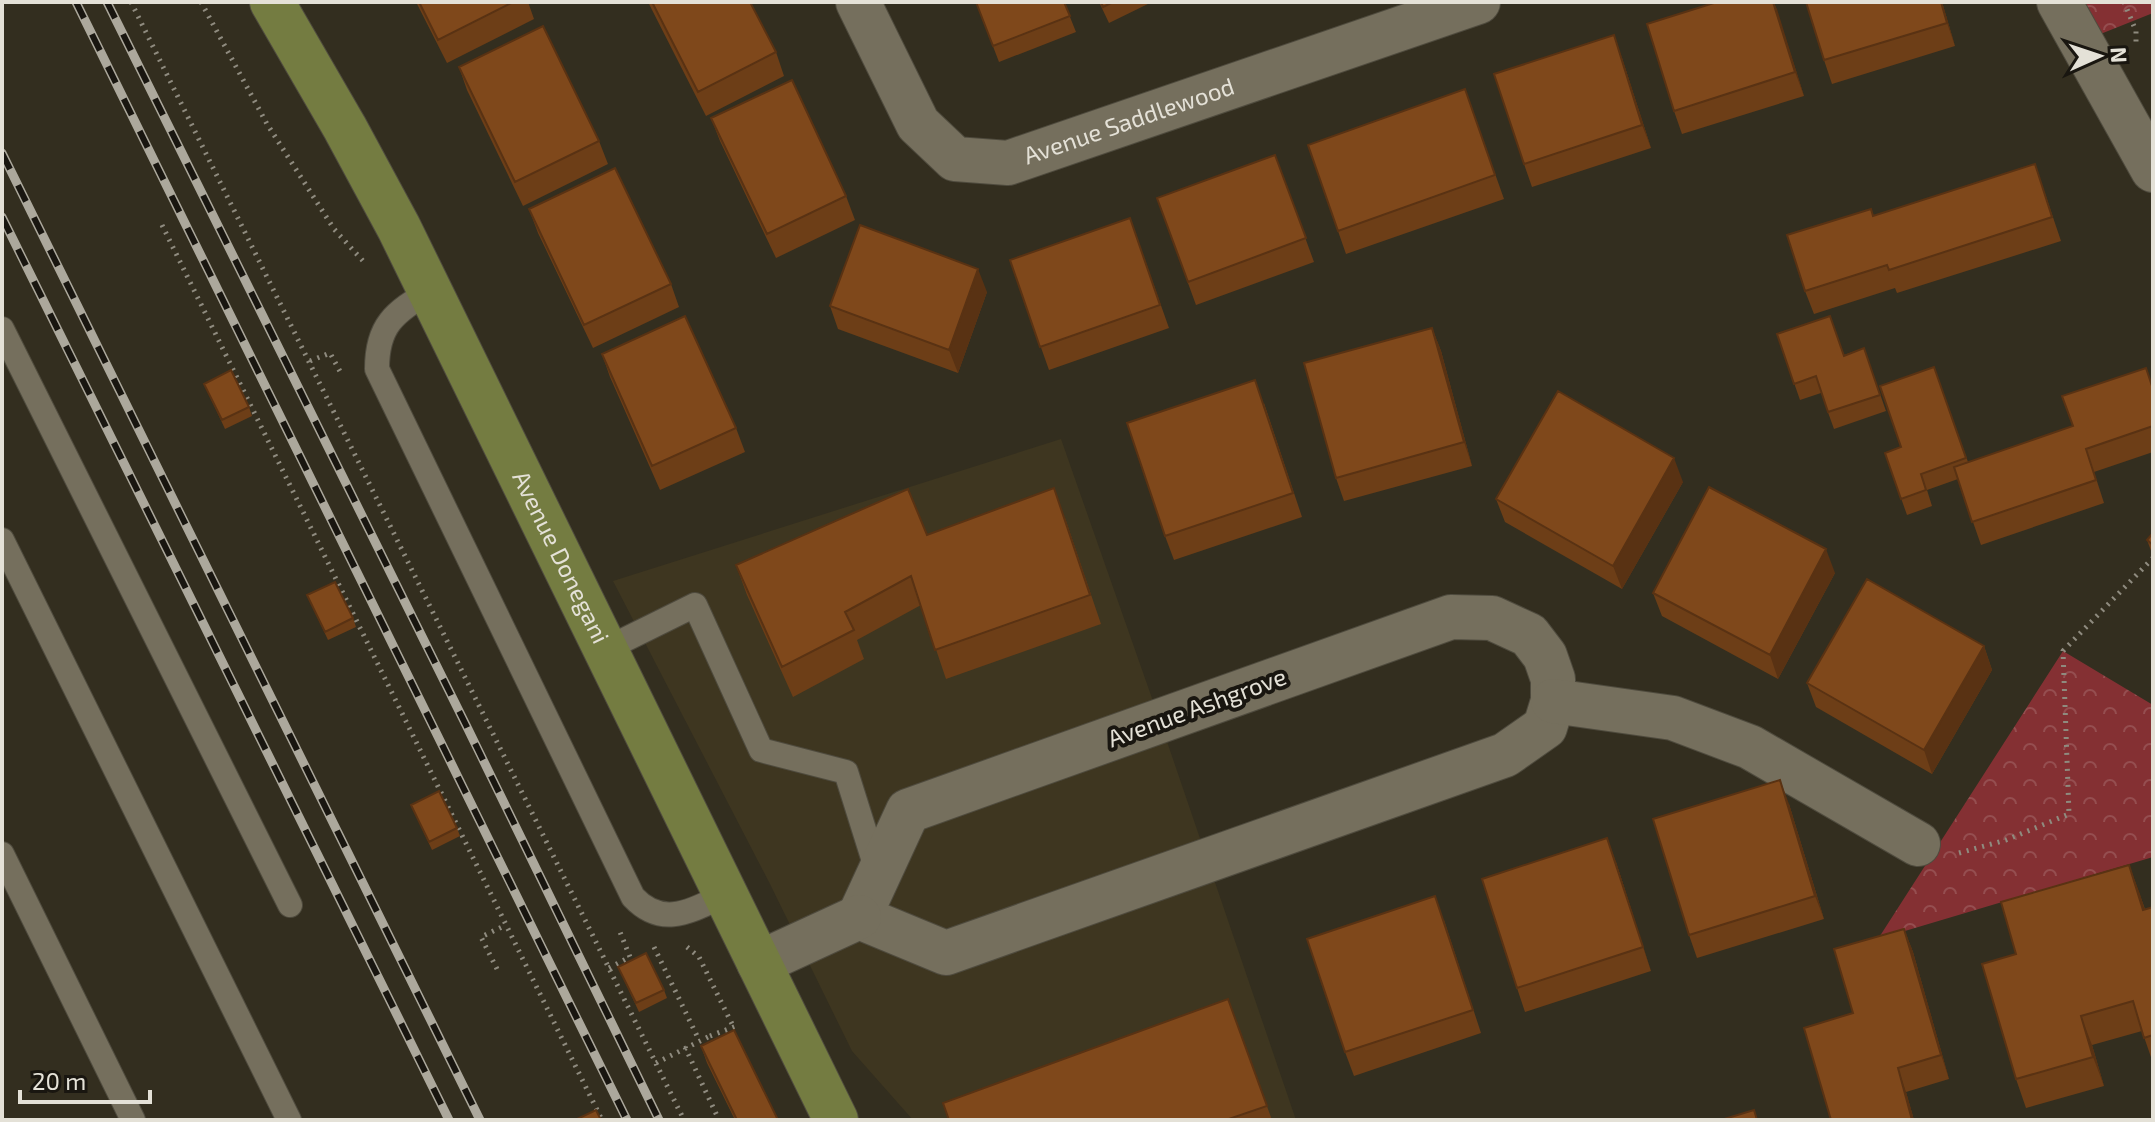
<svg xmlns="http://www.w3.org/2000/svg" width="2155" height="1122" viewBox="0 0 2155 1122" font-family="'Exo 2',sans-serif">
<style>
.built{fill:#3e3620}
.park{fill:url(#park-crowns)}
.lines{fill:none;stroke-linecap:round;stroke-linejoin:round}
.lane-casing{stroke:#4f4b3e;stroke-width:26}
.street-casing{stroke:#4f4b3e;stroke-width:46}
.secondary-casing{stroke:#4f4b3e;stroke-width:46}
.path{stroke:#8f8b7f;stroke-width:5;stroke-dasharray:2 6;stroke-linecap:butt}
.lane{stroke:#756f5d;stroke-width:24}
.street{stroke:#756f5d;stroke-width:44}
.secondary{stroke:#747c41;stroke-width:44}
.rail-casing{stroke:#aca89c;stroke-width:9}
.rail{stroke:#191610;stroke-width:6;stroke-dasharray:18;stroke-linecap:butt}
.wall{fill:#6d3e17}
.shaded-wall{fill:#593213}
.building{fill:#7f481b;stroke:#593213;stroke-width:2}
.labels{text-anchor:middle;stroke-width:8;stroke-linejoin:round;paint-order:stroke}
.street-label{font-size:24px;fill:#e4e1d7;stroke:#191610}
</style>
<defs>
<pattern id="park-crowns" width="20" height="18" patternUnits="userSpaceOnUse" patternTransform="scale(2)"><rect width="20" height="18" fill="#843033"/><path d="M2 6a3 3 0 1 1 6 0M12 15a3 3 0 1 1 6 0" fill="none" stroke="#954e50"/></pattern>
</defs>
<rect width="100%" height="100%" fill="#332e1f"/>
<path class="built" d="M1061 439 1160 721 1296 1120H913L852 1051 770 884 613 581Z"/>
<path class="park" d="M2059 2H2153V13L2083 41Z
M2063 651 2153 705V857L1878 939Z"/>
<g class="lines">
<defs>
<path id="lane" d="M430 291C394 313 377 325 377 369L633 897C663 929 692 910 725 895
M2 329 290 905
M2 540 289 1120
M606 649 695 605 761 750 846 772 878 874
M2 854 133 1120"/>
<g id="street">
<path id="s1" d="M858 2 918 124 955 159 1008 163 1478 2"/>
<path d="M2059 2 2153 170"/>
<path d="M1451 617 1492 618 1529 635 1545 656 1553 679V701L1545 727 1505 755 946 953 859 917 908 811Z"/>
<path d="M1553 701 1673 718 1750 747 1918 844"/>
<path d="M759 963 859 917"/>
</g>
<g id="secondary">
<path id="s2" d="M272 2 345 128 399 228 836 1120"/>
</g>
</defs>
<use href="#lane" class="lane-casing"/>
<use href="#street" class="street-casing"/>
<use href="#secondary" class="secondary-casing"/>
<path class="path" d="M131 2 684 1120
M201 2 267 124 334 229 363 261
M2124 2 2136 31V46
M162 225 602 1120
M310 361 330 353 342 375
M1959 853 2006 840 2069 814 2063 651 2153 558
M654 947 699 1040
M687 947 699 957 733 1026
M609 968 630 957 620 932
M497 969 481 937 506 925
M710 1036 739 1025
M685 1047 719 1120
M656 1063 710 1036 711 1038"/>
<use href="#lane" class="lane"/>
<use href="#street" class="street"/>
<use href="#secondary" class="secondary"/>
<defs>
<path id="rail" d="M76 2 627 1120
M107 2 466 725 659 1120
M2 153 480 1120
M2 217 449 1120"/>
</defs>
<use href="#rail" class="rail-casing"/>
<use href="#rail" class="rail"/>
</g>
<path class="wall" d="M416 2H528L534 19 447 63Z
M648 2H750L776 52 784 76 706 116Z
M976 2H1064L1076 32 999 62Z
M1099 2H1152L1109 23Z
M1717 2H1774L1804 96 1682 134 1674 111Z
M1942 2 1955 46 1832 84 1824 60Z
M1622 58 1651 148 1532 187 1524 164Z
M459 67 599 141 608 164 523 206 467 90Z
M1465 89 1504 199 1346 254 1308 145Z
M711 118 846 196 855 220 776 258 720 141Z
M1275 155 1314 262 1196 305 1157 198Z
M2035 164 2061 241 1897 293 1895 288 1814 314 1805 291 1871 209 1873 216Z
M529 209 671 284 679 307 593 348 538 233Z
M1130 218 1169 328 1049 370 1010 260Z
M987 292 958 373 838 329 830 306Z
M1432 328 1441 351 1472 466 1344 501 1336 478Z
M1777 334 1844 355 1864 348 1886 411 1834 429 1821 393 1800 400Z
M602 354 736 428 745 452 660 490 610 377Z
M1934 367 1968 462 2073 426 2153 388V452L2094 472 2104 503 1981 545 1958 479 1927 490 1932 506 1907 515 1885 453 1901 447Z
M204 384 249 407 252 416 225 429Z
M1264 403 1302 517 1174 560 1165 536Z
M1683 482 1622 589 1505 522 1496 499Z
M1065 518 1101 624 946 679 921 605 857 640 864 659 793 697 747 595 736 565 927 535Z
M2153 533V556L2147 540Z
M1835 573 1778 679 1662 616 1653 593Z
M307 595 353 618 356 627 328 640Z
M1984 646 1992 670 1932 774 1816 707 1807 683Z
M1789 804 1824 919 1697 958 1689 935Z
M411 805 457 828 460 836 432 850Z
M1616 862 1651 971 1525 1012 1517 988Z
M2129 865 2145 909 2153 907V1063L2142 1031 2092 1045 2104 1086 2026 1108 2016 1079V954Z
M1444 920 1481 1033 1354 1076 1345 1052Z
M1904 929 1913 952 1949 1079 1906 1092 1914 1120H1831L1853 1013Z
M618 967 664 990 667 998 639 1012Z
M1228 999 1272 1120H949Z
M701 1046 778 1120H735L707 1063Z"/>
<path class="shaded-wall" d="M1773 2 1777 9 1804 96 1795 72Z
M1941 2H1942L1955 46 1947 23Z
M1614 35 1622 58 1651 148 1642 125Z
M978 269 987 292 958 373 949 350Z
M1432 328 1441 351 1472 466 1464 442Z
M1674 458 1683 482 1622 589 1613 566Z
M1826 549 1835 573 1778 679 1770 655Z
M1984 646 1992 670 1932 774 1924 750Z
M1780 780 1789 804 1824 919 1815 896Z
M1607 838 1616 862 1651 971 1643 947Z
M2129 865 2140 894 2153 938 2143 910Z
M1904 929 1913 952 1949 1079 1941 1055Z
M2081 1016 2092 1045 2104 1086 2093 1057Z
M1898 1068 1906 1092 1914 1120H1912Z"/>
<path class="building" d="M419 2H513L438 40Z
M652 2H750L776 52 698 92Z
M976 2H1064L1070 16 993 46Z
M1101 2H1113L1103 7Z
M1717 2H1773L1795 72 1674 111 1647 24Z
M1806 2H1941L1947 23 1824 60Z
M543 26 599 141 515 182 459 67Z
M1614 35 1642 125 1524 164 1494 74Z
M792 80 846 196 767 234 711 118Z
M1465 89 1495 175 1338 231 1308 145Z
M1275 155 1306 238 1188 282 1157 198Z
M2035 164 2052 217 1889 270 1887 265 1805 291 1787 235 1871 209 1873 216Z
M615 168 671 284 584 325 529 209Z
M1130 218 1160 305 1040 347 1010 260Z
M860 225 978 269 949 350 830 306Z
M685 316 736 428 652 466 602 354Z
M1830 316 1844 356 1864 348 1880 395 1828 412 1816 376 1794 384 1777 334Z
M1432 328 1464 442 1336 478 1304 363Z
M1934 367 1966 458 1921 474 1926 490 1901 499 1885 453 1901 447 1880 386Z
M2146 368 2153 389V426L2086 449 2096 480 1972 522 1954 467 2073 426 2062 396Z
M231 370 249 407 222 420 204 384Z
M1255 380 1293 493 1165 536 1127 423Z
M1558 391 1674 458 1613 566 1496 499Z
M1709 487 1826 549 1770 655 1653 593Z
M1054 488 1090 595 935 650 911 576 845 612 854 630 782 667 736 565 908 489 927 535Z
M2153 533V545L2147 540Z
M1867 579 1984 646 1924 750 1807 683Z
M335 582 353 618 325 632 307 595Z
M1780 780 1815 896 1689 935 1653 819Z
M439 791 457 828 429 842 411 805Z
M1607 838 1643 947 1517 988 1482 879Z
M2129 865 2143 910 2153 907V1035L2144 1038 2133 1001 2081 1016 2093 1057 2016 1079 1982 964 2016 954 2001 902Z
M1435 896 1473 1010 1345 1052 1307 939Z
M1904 929 1941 1055 1898 1068 1912 1120H1831L1804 1028 1853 1013 1834 949Z
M646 953 664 990 636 1003 618 967Z
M1228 999 1267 1106 1226 1120H949L943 1103Z
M734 1030 778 1120H737L701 1046Z
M596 1110 601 1120H575Z
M1754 1110 1757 1120H1721Z"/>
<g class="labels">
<g class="street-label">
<text dy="8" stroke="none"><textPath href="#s1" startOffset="368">Avenue Saddlewood</textPath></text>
<text dy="8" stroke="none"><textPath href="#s2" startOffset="626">Avenue Donegani</textPath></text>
<text transform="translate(1197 708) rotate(-20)" y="8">Avenue Ashgrove</text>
</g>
</g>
<rect width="2155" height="1122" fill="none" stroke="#e4e1d7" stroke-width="8"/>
<g transform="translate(2099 56) rotate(87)" stroke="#191610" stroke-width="6" paint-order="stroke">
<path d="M0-6L14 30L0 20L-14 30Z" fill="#e4e1d7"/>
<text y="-12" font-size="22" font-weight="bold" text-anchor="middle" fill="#e4e1d7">N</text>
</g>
<path d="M20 1090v12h130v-12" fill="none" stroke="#e4e1d7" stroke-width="4"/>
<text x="32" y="1090" font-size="24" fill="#e4e1d7" stroke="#191610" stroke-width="6" paint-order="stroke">20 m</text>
</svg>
